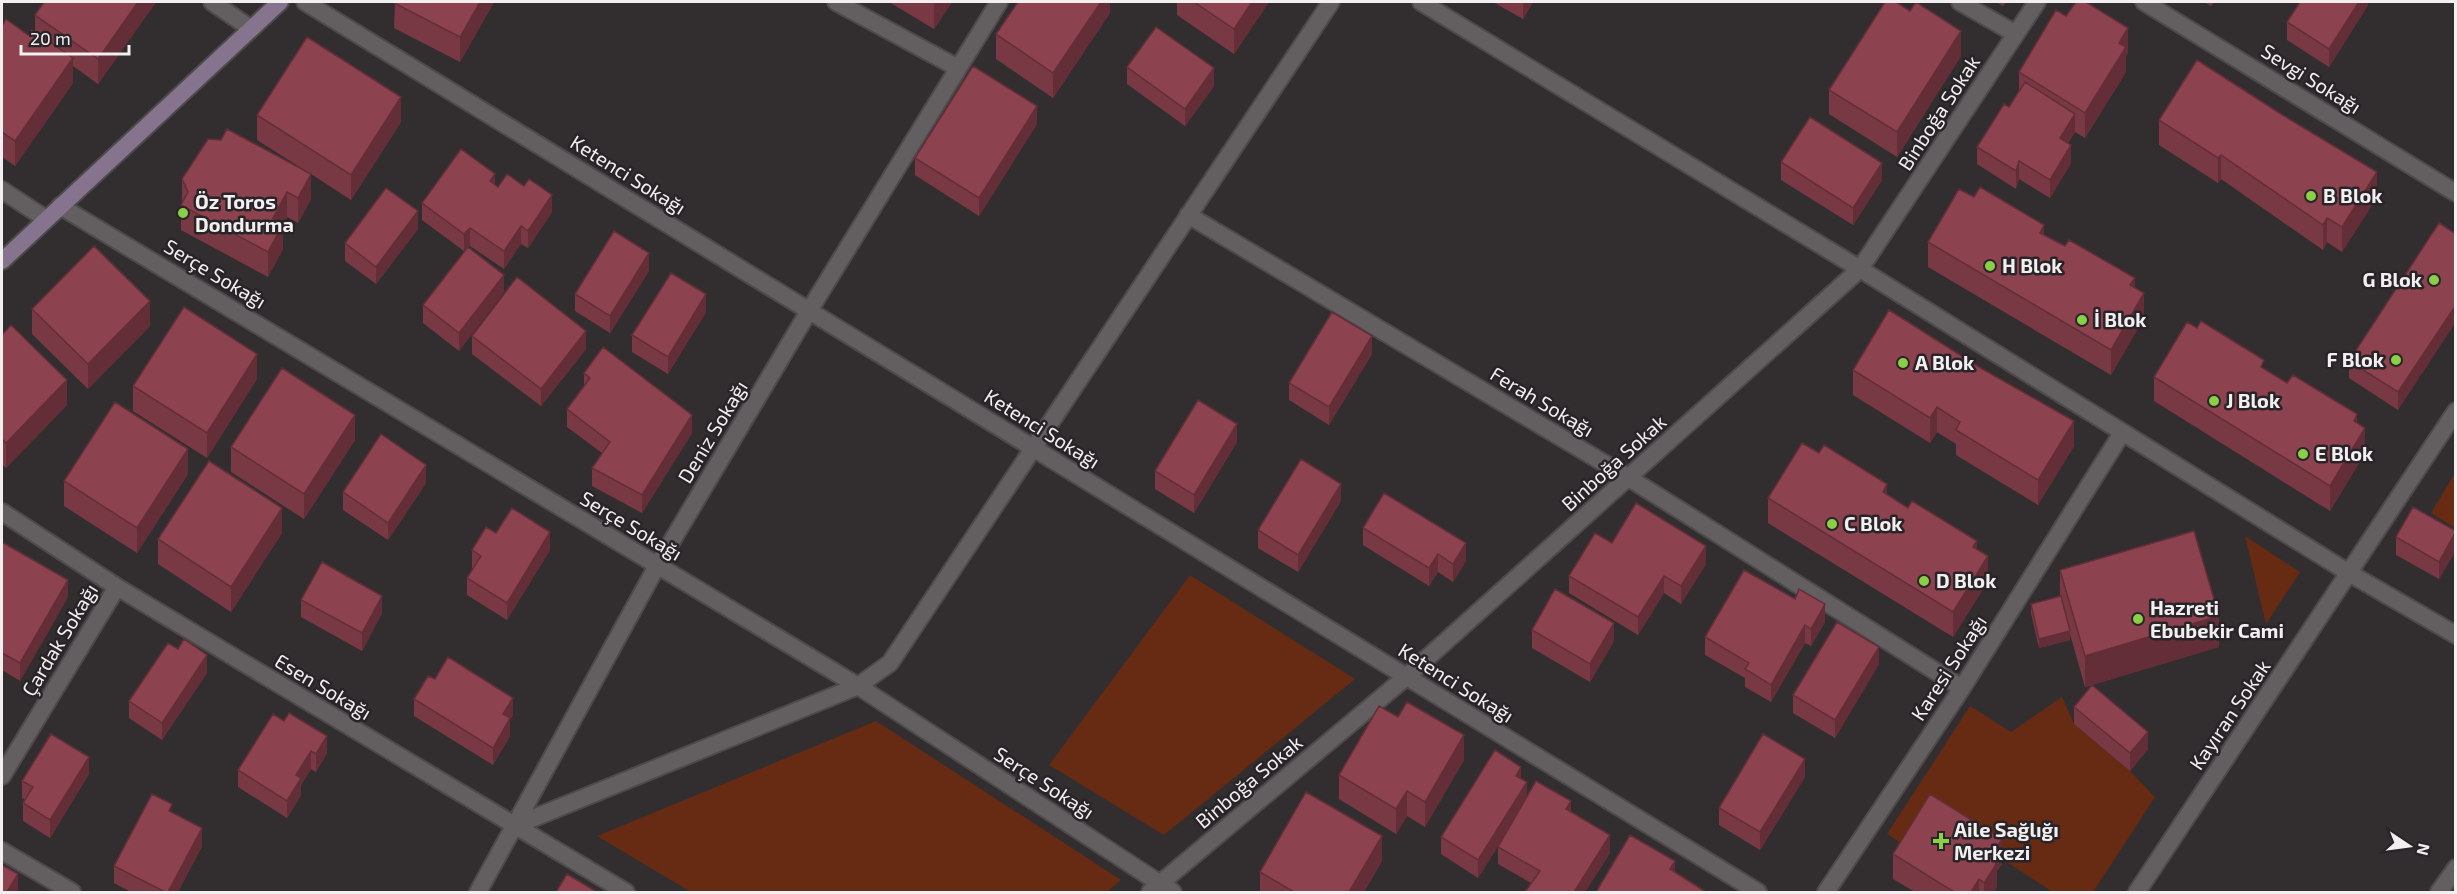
<svg xmlns="http://www.w3.org/2000/svg" width="2457" height="894" viewBox="0 0 2457 894" font-family="'Exo 2',sans-serif">
<style>
.green{fill:#662b12}
.lines{fill:none;stroke-linecap:round;stroke-linejoin:round}
.minor-casing{stroke:#4e4a4c;stroke-width:20}
.secondary-casing{stroke:#4e4a4c;stroke-width:20}
.minor{stroke:#635f61;stroke-width:16}
.secondary{stroke:#86748f;stroke-width:16}
.wall{fill:#793944}
.shaded-wall{fill:#632e37}
.building{fill:#8d424f;stroke:#632e37;stroke-width:1.5}
.poi-dot{fill:#8bce47;stroke:#282427;stroke-width:2}
.labels{text-anchor:middle;stroke-width:5;stroke-linejoin:round;paint-order:stroke}
.street-label{font-size:20px;fill:#f1eff0;stroke:#282427}
.poi-label{font-size:20px;font-weight:bold;fill:#f1eff0;stroke:#282427;text-anchor:start}
</style>
<rect width="100%" height="100%" fill="#322e30"/>
<path class="green" d="M2455 473V528L2431 513Z
M2245 536 2300 572 2266 624Z
M1190 575 1355 679 1164 835 1049 765Z
M2062 697 2074 724 2130 771 2155 797 2093 892H2053L1928 811 1905 846 1887 834 1970 706 2011 732Z
M876 721 1121 880 1107 892H691L597 836Z"/>
<g class="lines">
<defs>
<path id="minor" d="M212 2 250 28
M305 2 1758 892
M836 2 958 68
M1421 2 1860 269 2349 573 2456 635
M1960 2 2016 34
M2144 2 2456 193
M2 190 46 219
M60 206 858 686 1173 892
M1188 215 1629 478 1962 688
M2 512 117 587 626 892
M2 776 117 587
M514 826 858 686 890 663 1331 2
M2 851 72 892
M478 892 657 566 809 311 999 2
M1150 892 1406 677 1860 269 2037 2
M1826 892 1962 688 2122 433
M2137 892 2456 411
M2439 892 2456 868"/>
<path id="secondary" d="M2 261 280 2"/>
</defs>
<use href="#minor" class="minor-casing"/>
<use href="#secondary" class="secondary-casing"/>
<use href="#minor" class="minor"/>
<use href="#secondary" class="secondary"/>
</g>
<path class="wall" d="M44 2H156L98 84 73 66V83L15 166 2 157V26L28 35 35 32V15Z
M395 2H494L460 62 394 28Z
M889 2H952L934 29Z
M1110 2V13L1053 98 996 59V34Z
M1177 2H1269L1234 54 1177 15Z
M1493 2H1533L1523 19Z
M1996 2H2006L2003 6Z
M2204 2H2214L2211 6Z
M2368 2V5L2329 67 2287 40V22Z
M2128 52 2126 56V72L2085 138 2075 132 2068 143 2071 163 2050 198 2019 179 2016 189 1977 164V147L2009 107 2019 92V72Z
M1961 56 1897 157 1829 114V90Z
M1127 67 1214 86 1185 126 1127 84Z
M257 115 401 122 351 200 311 174V199L298 223 287 217 283 225V249L268 277 181 230V205L182 202V179L309 173 257 140Z
M2159 120 2377 197 2342 252 2327 242 2323 250 2221 179 2218 183 2159 145Z
M1037 124 979 216 915 175V158Z
M1781 162 1882 180 1853 225 1781 180Z
M495 185 552 212 528 248 521 244 504 269 470 246 468 248 504 292 459 351 423 323V305L467 249 464 251 422 220V203Z
M1974 197 2044 235 2135 288 2144 318 2111 375 1928 267V242Z
M2439 223 2398 410 2349 378V361Z
M418 229 376 284 345 261V243Z
M649 271 610 333 575 311V294Z
M32 309 150 326 88 389 32 334Z
M706 312 668 374 632 352V335Z
M2 335 67 405 6 468 2 464Z
M472 336 586 349 541 406 472 354Z
M1372 354 1329 425 1289 400V383Z
M2264 369 2287 383 2357 423 2365 453 2330 511 2154 401V377Z
M1853 370 2074 446 2038 505 1956 455V444L1937 432 1930 443 1853 395Z
M584 373 692 433 642 513 592 486V468L602 453 567 427V409L584 386Z
M257 379 207 458 133 411V386Z
M355 440 304 519 231 472V447Z
M1237 442 1194 513 1155 489V471Z
M188 474 137 553 64 506V481Z
M426 483 388 540 343 510V492Z
M1887 495 1977 550 1988 581 1953 637 1768 523V498Z
M1341 501 1298 572 1258 548V530Z
M1363 528 1466 561 1453 582 1438 572 1429 586 1363 545Z
M2456 531V550L2439 579 2396 555V537Z
M282 533 231 612 158 564V539Z
M496 533 550 550 507 620 467 595V578L473 569 472 568V550Z
M2 542 68 597 20 681 2 670Z
M1612 543 1706 564 1681 604 1664 593 1638 635 1569 593V576Z
M2060 570 2219 647 2085 687 2070 634V640L2039 648 2031 613V604L2060 597Z
M301 600 382 613 362 651 301 617Z
M1825 622 1811 646 1805 643 1771 702 1745 687V678L1705 655V637Z
M1532 630 1614 641 1590 682 1532 648Z
M178 649 207 673 162 740 129 718V701Z
M1879 664 1835 738 1793 713V695Z
M435 679 513 715 510 720V736L493 765 414 716V699Z
M2074 707 2148 749 2130 771 2074 724Z
M273 714 327 753 316 772 311 769 301 785V795L287 818 238 787V770Z
M1398 717 1464 760 1425 827 1407 816 1396 834 1339 799V775Z
M89 774 50 838 23 821V803L25 800 22 798V781Z
M1805 777 1760 850 1719 825V808Z
M1521 779 1527 798 1571 811 1610 853 1585 892H1525L1531 883 1498 864V847L1510 827 1478 878 1441 854V837Z
M172 812 202 846 178 892H131L114 883V866Z
M1893 854 2002 864 1997 871V886L1994 892H1915L1893 879Z
M1382 861 1364 892H1260V872Z"/>
<path class="shaded-wall" d="M138 2H156L98 84V59Z
M480 2H494L460 62V37Z
M936 2H952L934 29V5Z
M1101 2H1110V13L1053 98V73Z
M1252 2H1269L1234 54V29Z
M1523 2H1533L1523 19Z
M2359 2H2368V5L2329 67V49Z
M2128 28V52L2126 56V72L2085 138V113L2119 43Z
M1961 31V56L1897 157V132Z
M73 58V83L15 166V141Z
M1214 68V86L1185 126V109Z
M401 97V122L351 200V175Z
M1037 106V124L979 216V198Z
M2075 114V132L2060 155V138Z
M2071 145V163L2050 198V180Z
M2221 155V179L2218 183V158Z
M2019 161V179L2016 189V171Z
M1882 163V180L1853 225V208Z
M2377 172V197L2342 252V227Z
M311 174V199L298 223V198Z
M495 174V191L490 181Z
M287 192V217L283 225V249L268 277V252L273 218Z
M552 195V212L528 248V231Z
M418 211V229L376 284V267Z
M2327 218V242L2323 250V225Z
M2044 225V250L2040 233Z
M521 226V244L504 269V251Z
M470 228V246L464 251V234Z
M649 253V271L610 333V316Z
M504 275V292L459 351V333Z
M2135 278V303L2130 285Z
M2144 293V318L2111 375V350Z
M706 294V312L668 374V357Z
M150 301V326L88 389V364Z
M2456 305V322L2398 410V392Z
M586 331V349L541 406V389Z
M1372 336V354L1329 425V407Z
M257 354V379L207 458V433Z
M67 380V405L6 468V443Z
M1937 407V432L1930 443V418Z
M2357 414V439L2354 421Z
M355 415V440L304 519V494Z
M692 415V433L642 513V495Z
M2074 421V446L2038 505V480Z
M1237 424V442L1194 513V495Z
M2365 428V453L2330 511V486Z
M188 449V474L137 553V528Z
M426 465V483L388 540V523Z
M1341 484V501L1298 572V555Z
M1887 484V509L1883 492Z
M282 508V533L231 612V587Z
M550 532V550L507 620V603Z
M2456 532V550L2439 579V562Z
M1977 541V566L1973 547Z
M1466 543V561L1453 582V564Z
M1706 546V564L1681 604V586Z
M1438 554V572L1429 586V568Z
M1988 556V581L1953 637V612Z
M1664 576V593L1638 635V617Z
M68 580V597L20 681V663Z
M382 596V613L362 651V633Z
M1825 604V622L1811 646V629Z
M2219 616V647L2085 687V656Z
M1614 623V641L1590 682V664Z
M1805 625V643L1771 702V685Z
M2070 631V640L2039 648V639Z
M1879 647V664L1835 738V720Z
M207 655V673L162 740V723Z
M513 698V715L510 720V736L493 765V748L503 714Z
M2148 732V749L2130 771V753Z
M1464 735V760L1425 827V802Z
M327 736V753L316 772V754Z
M311 751V769L301 785V795L287 818V801L296 775Z
M89 757V774L50 838V820Z
M1805 759V777L1760 850V832Z
M1521 767V784L1516 776Z
M1527 782V800L1478 878V860Z
M1407 791V816L1396 834V809Z
M1571 801V819L1566 809Z
M202 828V846L178 892H168Z
M1610 835V853L1585 892H1574Z
M1382 836V861L1364 892H1349Z
M2002 839V864L1997 871V886L1994 892H1984V883L1991 857Z
M1675 861V878L1670 869Z
M18 874V891L17 892H7Z
M1979 879V892H1971Z"/>
<path class="building" d="M44 2H138L98 59 35 15Z
M395 2H480L460 37 394 3Z
M1018 2H1101L1053 73 996 34Z
M1194 2H1252L1234 29Z
M1885 2H1896L1910 11 1916 2 1961 31 1897 132 1829 90Z
M2076 2H2086L2128 28 2119 43 2126 47 2085 113 2019 72 2056 10 2066 16Z
M2300 2H2359L2329 49 2287 22Z
M6 19 28 35 32 30 73 58 15 141 2 132V26Z
M1156 27 1214 68 1185 109 1127 67Z
M307 37 401 97 351 175 257 115Z
M2197 60 2281 114 2377 172 2342 227 2327 218 2323 225 2221 155 2218 158 2159 120Z
M973 66 1037 106 979 198 915 158Z
M2025 82 2075 114 2060 138 2071 145 2050 180 2019 161 2016 171 1977 147 2004 104 2009 107Z
M1810 117 1882 163 1853 208 1781 162Z
M227 129 311 174 298 198 287 192 273 218 283 224 268 252 181 205 188 192 182 179 208 139 221 140Z
M461 149 495 174 490 181 498 187 507 174 524 186 529 179 552 195 528 231 521 226 504 251 470 228 464 234 422 203Z
M1980 187 2044 225 2040 233 2065 246 2069 240 2135 278 2130 285 2144 293 2111 350 1928 242 1959 189 1974 197Z
M386 188 418 211 376 267 345 243Z
M2439 223 2456 234V305L2398 392 2349 361Z
M614 231 649 253 610 316 575 294Z
M94 246 150 301 88 364 32 309Z
M468 247 504 275 459 333 423 305Z
M671 273 706 294 668 357 632 335Z
M517 277 586 331 541 389 472 336Z
M184 307 257 354 207 433 133 386Z
M1889 310 1979 367 2074 421 2038 480 1956 430 1960 422 1937 407 1930 418 1853 370Z
M1332 312 1372 336 1329 407 1289 383Z
M2201 321 2264 360 2261 367 2287 383 2293 375 2357 414 2354 421 2365 428 2330 486 2154 377 2187 322 2197 328Z
M11 325 67 380 6 443 2 439V335Z
M603 347 692 415 642 495 592 468 610 442 567 409 590 378 584 373Z
M282 368 355 415 304 494 231 447Z
M1198 400 1237 424 1194 495 1155 471Z
M115 402 188 449 137 528 64 481Z
M381 434 426 465 388 523 343 492Z
M1802 443 1819 453 1824 445 1887 484 1883 492 1908 508 1912 501 1977 541 1973 547 1988 556 1953 612 1768 498Z
M1301 459 1341 484 1298 555 1258 530Z
M209 461 282 508 231 587 158 539Z
M1384 493 1466 543 1453 564 1438 554 1429 568 1363 528Z
M1636 503 1706 546 1681 586 1664 576 1638 617 1569 576 1595 533 1612 543Z
M2413 507 2456 531 2439 562 2396 537Z
M512 508 550 532 507 603 467 578 481 556 472 550 486 527 496 533Z
M2194 531 2219 616 2085 656 2060 570Z
M2 542 68 580 20 663 2 653Z
M322 562 382 596 362 633 301 600Z
M1744 570 1795 599 1799 589 1825 604 1811 629 1805 625 1771 685 1745 669 1749 663 1705 637Z
M1555 589 1614 623 1590 664 1532 630Z
M2061 596 2070 631 2039 639 2031 604Z
M1837 622 1879 647 1835 720 1793 695Z
M184 639 207 655 162 723 129 701 168 643 178 649Z
M448 657 513 698 503 714 510 718 493 748 414 699 428 676 435 679Z
M2092 685 2148 732 2130 753 2074 707Z
M1407 702 1464 735 1425 802 1407 791 1396 809 1339 775 1379 706 1398 717Z
M289 713 327 736 316 754 311 751 296 775 301 778 287 801 238 770 273 714 284 721Z
M51 734 89 757 50 820 23 803 33 787 22 781Z
M1763 734 1805 759 1760 832 1719 808Z
M1495 750 1521 767 1516 776 1527 782 1478 860 1441 837Z
M1536 781 1571 801 1566 809 1610 835 1574 892H1525L1540 871 1498 847Z
M1306 792 1382 836 1349 892H1294L1260 872Z
M152 794 172 804 169 811 202 828 168 892H165L114 866Z
M1930 794 2002 839 1991 857 1997 861 1994 868 1984 883 1979 879 1971 892H1954L1893 854Z
M1630 835 1675 861 1670 869 1706 892H1596Z
M2 865 18 874 7 892H2Z
M567 874 597 892H556Z"/>
<g class="poi-dot">
<circle cx="2311" cy="196" r="6"/>
<circle cx="183" cy="213" r="6"/>
<circle cx="1990" cy="266" r="6"/>
<circle cx="2434" cy="280" r="6"/>
<circle cx="2082" cy="320" r="6"/>
<circle cx="2396" cy="360" r="6"/>
<circle cx="1903" cy="363" r="6"/>
<circle cx="2214" cy="401" r="6"/>
<circle cx="2303" cy="454" r="6"/>
<circle cx="1832" cy="524" r="6"/>
<circle cx="1924" cy="581" r="6"/>
<circle cx="2138" cy="619" r="6"/>
<path d="M1938 832h6v6h6v6h-6v6h-6v-6h-6v-6h6z"/>
</g>
<g class="labels">
<g class="street-label">
<text transform="translate(2311 79) rotate(32)" y="7">Sevgi Sokağı</text>
<text transform="translate(1939 113) rotate(-57)" y="7">Binboğa Sokak</text>
<text transform="translate(628 175) rotate(32)" y="7">Ketenci Sokağı</text>
<text transform="translate(215 274) rotate(31)" y="7">Serçe Sokağı</text>
<text transform="translate(1542 402) rotate(31)" y="7">Ferah Sokağı</text>
<text transform="translate(1042 429) rotate(32)" y="7">Ketenci Sokağı</text>
<text transform="translate(713 432) rotate(-59)" y="7">Deniz Sokağı</text>
<text transform="translate(1614 463) rotate(-42)" y="7">Binboğa Sokak</text>
<text transform="translate(631 526) rotate(31)" y="7">Serçe Sokağı</text>
<text transform="translate(60 640) rotate(-59)" y="7">Çardak Sokağı</text>
<text transform="translate(1949 668) rotate(-57)" y="7">Karesi Sokağı</text>
<text transform="translate(1456 683) rotate(32)" y="7">Ketenci Sokağı</text>
<text transform="translate(323 687) rotate(31)" y="7">Esen Sokağı</text>
<text transform="translate(2230 715) rotate(-56)" y="7">Kayıran Sokak</text>
<text transform="translate(1249 782) rotate(-40)" y="7">Binboğa Sokak</text>
<text transform="translate(1044 783) rotate(33)" y="7">Serçe Sokağı</text>
</g>
<g class="poi-label">
<text x="2323" y="203">B Blok</text>
<text x="195" y="209">Öz Toros<tspan x="195" dy="23">Dondurma</tspan></text>
<text x="2002" y="273">H Blok</text>
<text x="2422" y="287" text-anchor="end">G Blok</text>
<text x="2094" y="327">İ Blok</text>
<text x="2384" y="367" text-anchor="end">F Blok</text>
<text x="1915" y="370">A Blok</text>
<text x="2226" y="408">J Blok</text>
<text x="2315" y="461">E Blok</text>
<text x="1844" y="531">C Blok</text>
<text x="1936" y="588">D Blok</text>
<text x="2150" y="615">Hazreti<tspan x="2150" dy="23">Ebubekir Cami</tspan></text>
<text x="1954" y="837">Aile Sağlığı<tspan x="1954" dy="23">Merkezi</tspan></text>
</g>
</g>
<rect width="2457" height="894" fill="none" stroke="#f1eff0" stroke-width="6"/>
<g transform="translate(2409 846) rotate(103)" stroke="#282427" stroke-width="4.5" paint-order="stroke">
<path d="M0-4.5L10 22L0 15L-10 22Z" fill="#f1eff0"/>
<text y="-9" font-size="16" font-weight="bold" text-anchor="middle" fill="#f1eff0">N</text>
</g>
<path d="M21 45v9h108v-9" fill="none" stroke="#f1eff0" stroke-width="3"/>
<text x="30" y="45" font-size="18" fill="#f1eff0" stroke="#282427" stroke-width="4.5" paint-order="stroke">20 m</text>
</svg>
